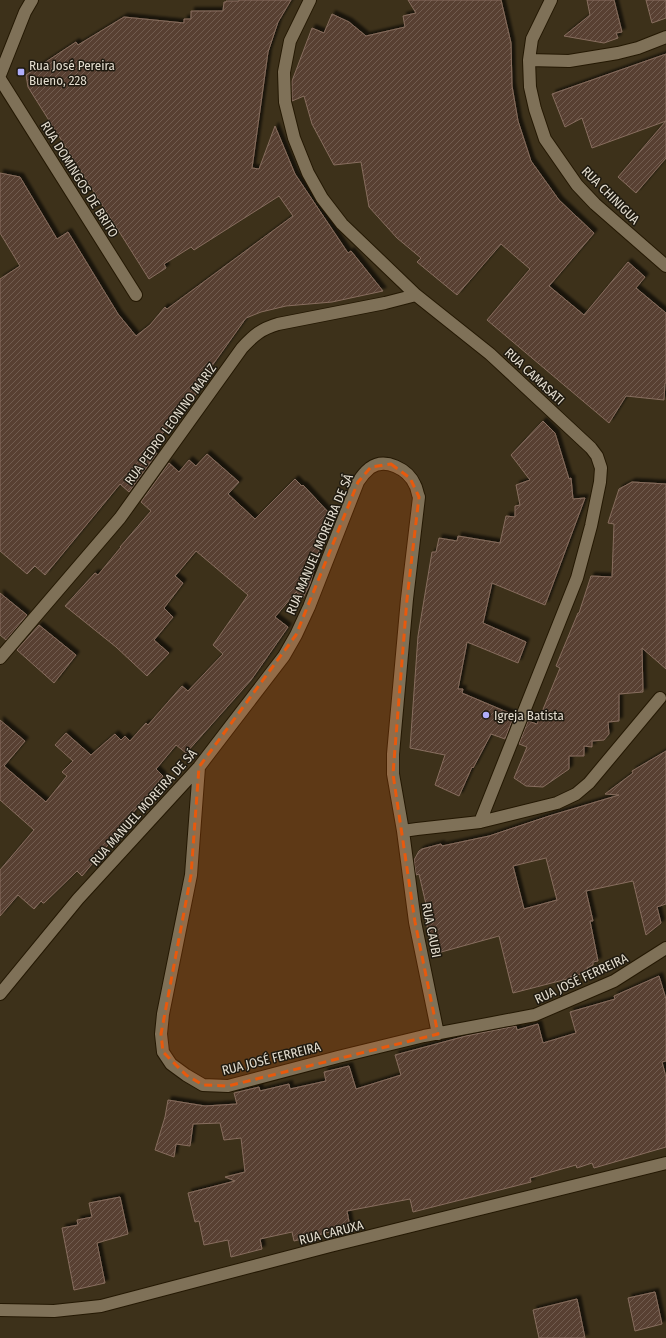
<svg xmlns="http://www.w3.org/2000/svg" width="666" height="1338" viewBox="0 0 666 1338" font-family="'Fira Sans Condensed',sans-serif">
<style>
.building{fill:url(#building-hatch);stroke:#876d5e;fill-rule:evenodd;filter:url(#shadow)}
.lines{fill:none;stroke-linecap:round;stroke-linejoin:round}
.street-casing{stroke:#241803;stroke-width:14}
.street{stroke:#7f7158;stroke-width:12}
.marked{fill:#e8590c;fill-opacity:0.2;stroke:#e8590c;stroke-width:3;stroke-dasharray:8 5;stroke-linejoin:round}
.poi-dot{fill:#b0aefa;stroke:#1f1a10;stroke-width:1.5}
.labels{text-anchor:middle;stroke-width:3;stroke-linejoin:round;paint-order:stroke}
.poi-label{font-size:13px;fill:#e4ddcf;stroke:#1f1a10;text-anchor:start}
.street-label{font-size:13px;fill:#e4ddcf;stroke:#1f1a10}
</style>
<defs>
<pattern id="building-hatch" width="6" height="6" patternUnits="userSpaceOnUse"><rect width="6" height="6" fill="#594133"/><path d="M-1 1l2-2M0 6l6-6M5 7l2-2" fill="none" stroke="#715c50"/></pattern>
<filter id="shadow"><feDropShadow dx="3.5" dy="-3.5" stdDeviation="1" flood-color="#0009"/></filter>
</defs>
<rect width="100%" height="100%" fill="#3d311a"/>
<path class="building" d="M239 0H291L278 22 268 52 252 168 259 169 275 126 295 174 348 253 351 251 383 291 332 302 286 306 261 312 246 318 194 391 197 393 151 447 157 453 129 492 120 484 45 575 35 566 27 574 0 551V279L20 266 0 233V173L20 177 57 239 68 232 118 314 136 336 150 325 165 307 167 309 293 216 279 196 194 250 191 247 164 264 166 268 149 279 28 87 26 75 76 42 78 45 124 17 184 23V19H191V11H223L224 2H226V1H239Z
M408 0H501L511 43 512 86 518 121 531 161 559 200 594 233 549 286 584 315 628 262 645 277 636 288 666 313V383H665L664 400 626 396 609 423 487 320 530 269 501 244 457 295 417 262 421 258 397 238 369 207 361 162 334 165 312 124 304 96 292 101V81L312 28 324 33 332 14 349 22 366 36 405 27 403 16 416 13Z
M587 0H614L622 32 616 33 618 38 604 43 564 36 590 15Z
M646 0H666V18L652 23Z
M666 54V121L592 148 582 118 565 127 552 94Z
M666 121V158L636 193 618 177Z
M543 421 555 433 569 479 571 478 573 499 585 498 545 605 492 583 483 623 526 642 518 663 467 642 458 689H463L462 693 514 715 505 739 491 734 473 768 472 767 459 796 435 785 445 755 410 748 418 636 432 552H436L439 538 457 541 458 536 500 543 506 516 515 517V506L520 505 516 485 530 480 511 455Z
M207 454 239 482 228 494 255 519 295 479 302 486 303 485 330 514 318 545 319 552 310 584 303 598 296 592 275 617 288 627 251 680 186 753 176 745 156 769 163 776 132 814 133 815 82 876 77 871 44 903H43L41 901 34 909 18 895 0 916V870L34 830 0 800V720L25 741 4 766 46 802 67 776 62 772 73 761 55 745 66 733 91 755 115 734 121 740 125 736 130 741 146 723 148 725 182 686 188 691 223 654 213 645 248 595 196 551 175 576 183 583 164 608 173 617 154 640 169 653 147 676 116 647 65 606 95 573 98 575 121 547H120L151 511 141 502 169 463 179 472 189 460 196 466Z
M632 482 666 484V669L642 648 643 692 619 694V721L608 722 609 734 604 740 592 741V747L584 746V756H569V769L543 787 526 786 514 778 527 747 519 744 528 721 537 724 560 668 556 666 578 613H579L591 576 612 577 614 524 608 523 619 489Z
M0 593 27 615 6 640 0 635Z
M39 625 76 655 54 683 17 650Z
M666 751V904L657 907 661 923 646 935 633 881 586 891 593 921H590L598 961 593 962V965L587 968 588 972 570 977 571 978 513 993 499 936 434 954 424 914 428 913 419 874 416 875 414 860 419 851 422 849 441 844 442 846 489 836 549 816 619 795 605 794 633 773 632 771ZM546 858 557 900 524 909 513 866Z
M659 976 666 999V1061L662 1062 666 1077V1147L594 1168 592 1163 577 1168 576 1165 530 1178 531 1182 413 1212 410 1199 347 1211 350 1227 294 1241 292 1232 260 1239 262 1249 231 1257 228 1240 204 1245 199 1221 195 1222 188 1193 235 1181 225 1177 245 1172 241 1138 224 1140 220 1123 193 1124 190 1146 176 1144 174 1157 155 1150 165 1117 168 1100 205 1106 237 1104 234 1093 259 1087 260 1091 289 1084 290 1089 326 1081 324 1072 349 1066 356 1089 401 1075 395 1055 466 1036 516 1026 517 1030 538 1024 543 1043 576 1033 570 1012 615 999 614 996Z
M120 1197 128 1234 97 1243 105 1283 74 1290 62 1228 78 1225 77 1220 92 1217 89 1203Z
M655 1292 662 1324 635 1331 628 1298Z
M577 1299 585 1338H539L533 1310Z"/>
<g class="lines">
<defs>
<path id="street" d="M310 0 290 41 284 72 285 102 294 138 308 173 322 198 342 224 416 295 490 354 591 448 597 456 601 468 600 482 591 526 577 578 480 822
M551 0 532 39 529 60 530 87 535 109 545 139 577 185 595 204 666 266
M529 60 569 61 618 53 638 48 666 37
M0 75 25 12 32 0
M0 79 136 295
M0 658 120 518 242 348C254 335 261 329 278 324L385 303 416 295
M199 767 191 875 163 1014 161 1034 163 1052 171 1064 186 1075 203 1085 228 1086 338 1057 424 1036 535 1015 614 981 666 948
M403 831 415 922 438 1034
M0 994 78 899 199 767 284 656 296 635 309 607 358 482C361 477 365 472 370 468 385 457 408 469 415 485 417 488 417 493 419 497L407 599 393 754V774L403 831 417 829 480 822 557 803 576 794 589 783 660 698
M0 1310 54 1311 101 1306 330 1246 666 1163"/>
</defs>
<use href="#street" class="street-casing"/>
<use href="#street" class="street"/>
</g>
<path class="marked" d="M391 464 410 478 419 497 407 599 393 774 415 922 438 1034 228 1086 203 1085 186 1075 163 1052 161 1034 191 875 199 767 296 635 358 482 371 467Z"/>
<g class="poi-dot">
<rect x="17" y="68" width="8" height="8" rx="2"/>
<circle cx="486" cy="715" r="4"/>
</g>
<g class="labels">
<g class="poi-label">
<text x="29" y="70">Rua José Pereira<tspan x="29" dy="15">Bueno, 228</tspan></text>
<text x="494" y="720">Igreja Batista</text>
</g>
<g class="street-label">
<text transform="translate(80 179) rotate(58)" y="5">RUA DOMINGOS DE BRITO</text>
<text transform="translate(611 195) rotate(45)" y="5">RUA CHINIGUA</text>
<text transform="translate(535 376) rotate(43)" y="5">RUA CAMASATI</text>
<text transform="translate(170 424) rotate(-54)" y="5">RUA PEDRO LEONINO MARIZ</text>
<text transform="translate(319 544) rotate(-67)" y="5">RUA MANUEL MOREIRA DE SÁ</text>
<text transform="translate(143 807) rotate(-48)" y="5">RUA MANUEL MOREIRA DE SÁ</text>
<text transform="translate(432 930) rotate(79)" y="5">RUA CAUBI</text>
<text transform="translate(581 978) rotate(-25)" y="5">RUA JOSÉ FERREIRA</text>
<text transform="translate(271 1058) rotate(-14)" y="5">RUA JOSÉ FERREIRA</text>
<text transform="translate(331 1232) rotate(-14)" y="5">RUA CARUXA</text>
</g>
</g>
</svg>
